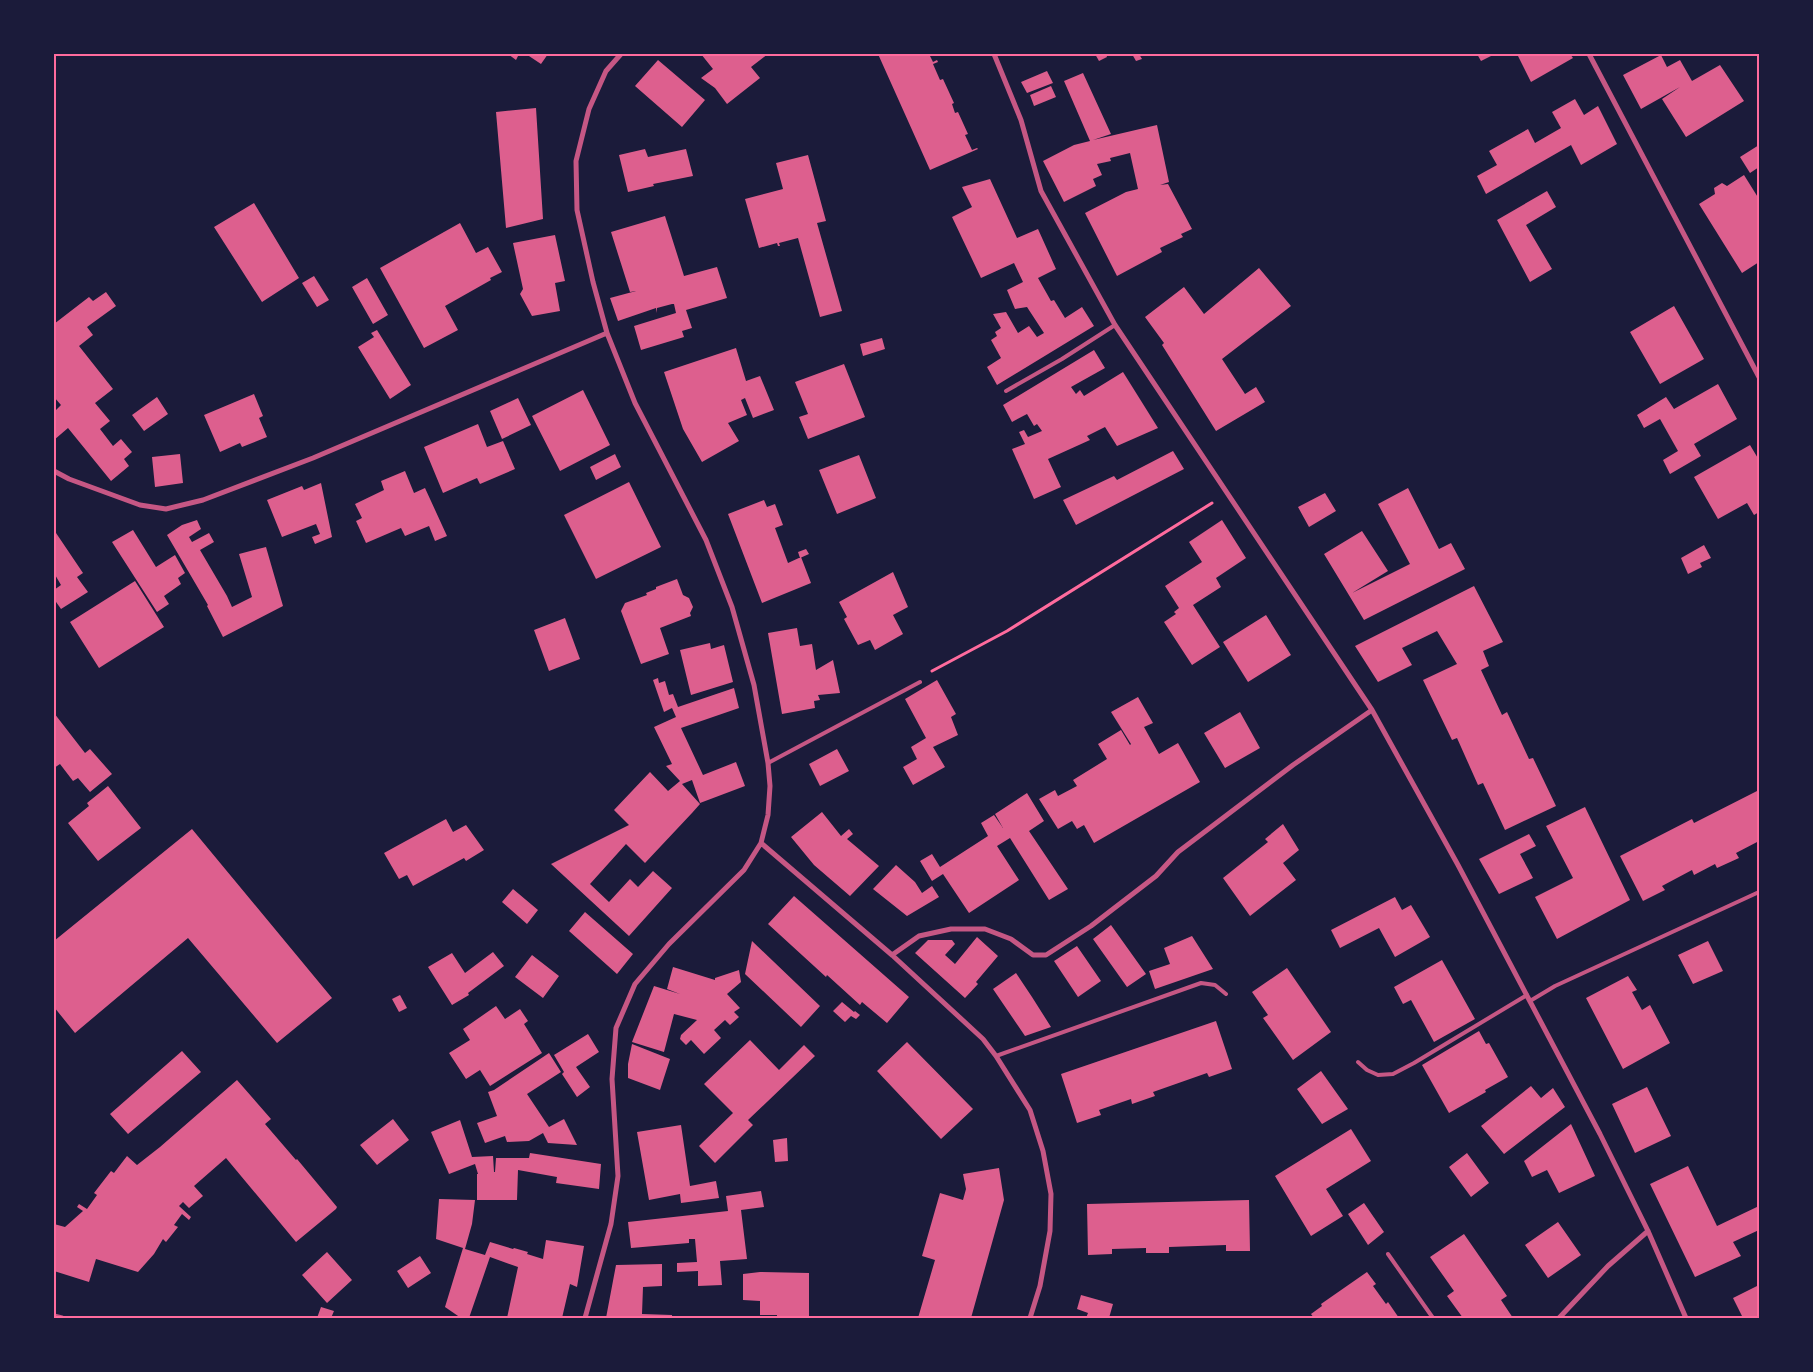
<svg xmlns="http://www.w3.org/2000/svg" width="1813" height="1372" viewBox="0 0 1813 1372" font-family="Commissioner,sans-serif">
<style>
.building{fill:#dd5f8e}
.lines{fill:none;stroke-linecap:round;stroke-linejoin:round}
.path{stroke:#ff6b9d;stroke-width:3}
.service{stroke:#c65784;stroke-width:4}
.minor{stroke:#c65784;stroke-width:5}
.neatline{fill:none;stroke:#ff6b9d;stroke-width:2}
</style>
<rect width="100%" height="100%" fill="#1b1b3a"/>
<path class="building" d="M508 54H519L516 60Z
M526 54H548L541 64Z
M701 54H768L751 67 760 78 727 104 715 88 701 78 713 69Z
M878 54H929L933 62 937 60 938 62 933 64 940 80 943 79 954 103 952 104 955 113 958 112 968 134 965 135 972 150 977 148 978 149 930 170Z
M1095 54H1106L1107 57 1099 61Z
M1132 54H1139L1142 59 1136 61Z
M1477 54H1495L1481 61Z
M1517 54H1570L1573 58 1531 82Z
M1661 55 1667 67 1680 60 1692 81 1720 65 1744 101 1686 137 1662 99 1680 87 1641 109 1623 75Z
M658 60 705 100 682 127 635 86Z
M1047 71 1053 83 1027 93 1021 82Z
M1083 73 1111 134 1093 140 1157 125 1169 182 1160 185 1168 184 1192 229 1181 234 1183 237 1160 248 1162 252 1117 276 1085 213 1126 192 1138 189 1130 153 1110 158 1111 161 1097 164 1102 175 1093 179 1096 186 1064 202 1043 161 1074 145 1090 141 1064 81Z
M1051 86 1056 97 1034 106 1030 95Z
M1575 99 1584 115 1598 106 1617 144 1581 165 1571 145 1486 194 1477 176 1497 165 1489 151 1528 129 1535 143 1561 128 1552 112Z
M536 108 543 219 506 228 496 112Z
M1759 145V167L1750 173 1740 157Z
M645 149 648 157 686 149 693 176 653 184 654 186 628 192 619 155Z
M808 155 826 221 817 223 842 311 820 317 798 238 779 243 780 246H778L777 243 759 248 745 199 783 189 776 163Z
M1744 175 1759 199V262L1742 273 1699 204 1715 194 1714 188 1722 183 1727 186Z
M990 179 1017 238 1038 229 1056 269 1038 278 1051 301 1054 300 1065 318 1082 307 1094 326 997 385 987 367 1001 358 991 340 997 336 995 332 1001 328 993 314 1006 312 1018 333 1029 326 1037 337 1044 333 1027 307 1015 309 1007 290 1023 282 1014 263 981 278 952 217 972 207 962 187Z
M1547 191 1556 207 1526 225 1552 269 1530 282 1497 220Z
M254 203 299 278 262 302 214 227Z
M665 216 684 276 717 267 727 298 686 310 692 328 682 331 684 337 641 350 634 326 676 313 674 304H672L657 308 656 313V308L618 321 610 298 636 291 630 292 611 232Z
M460 223 476 253 488 247 502 272 490 278 491 280 445 306 458 330 424 348 380 268Z
M555 235 565 281 555 283 560 311 532 316 520 294 523 289 513 243Z
M1259 268 1291 306 1222 359 1245 394 1256 387 1265 402 1216 431 1162 345 1164 343 1145 317 1184 287 1204 314Z
M314 276 329 300 317 307 302 283Z
M367 278 388 315 373 324 352 287Z
M106 292 116 306 87 327 93 335 79 346 113 389 95 403 110 421 100 429 113 446 121 439 132 452 124 459 129 466 111 481 68 428 54 440V412L61 405 54 397V324L89 297 93 301Z
M1674 306 1704 359 1660 384 1630 332Z
M377 330 411 385 390 399 358 347 374 337 371 333Z
M882 338 885 349 863 356 860 344Z
M736 348 746 381 760 376 774 410 753 418 745 398 741 400 747 415 728 423 739 441 702 462 683 429 664 372Z
M1094 350 1105 368 1071 387 1076 394 1080 390 1084 396 1123 372 1158 428 1117 446 1105 427 1087 436 1090 440 1048 459 1061 487 1034 499 1012 449 1025 444 1019 432 1024 430 1028 437 1042 431 1037 424 1034 426 1027 414 1012 422 1003 405Z
M844 364 865 417 808 439 799 417 808 414 795 382Z
M1718 384 1737 419 1694 444 1701 456 1670 474 1663 460 1678 451 1660 419 1644 428 1637 415 1666 397 1674 409Z
M583 390 610 445 560 471 532 416Z
M254 394 263 416 259 418 267 437 242 447 240 443 220 452 204 415Z
M157 397 168 414 144 431 132 415Z
M518 398 531 425 502 439 490 411Z
M478 424 487 447 503 441 515 469 480 484 477 478 443 493 424 447Z
M1750 445 1759 460V512L1754 515 1747 503 1718 519 1694 477Z
M1173 451 1184 469 1076 525 1063 500 1114 476 1117 480Z
M180 454 183 483 155 487 152 457Z
M615 454 621 467 596 480 590 467Z
M859 455 876 498 837 514 819 470Z
M405 471 414 493 425 488 447 536 435 541 429 526 405 536 401 528 366 543 356 521 362 518 355 504 384 490 381 481Z
M629 482 661 547 596 579 564 515Z
M321 483 332 537 315 544 312 537 320 534 316 524 282 537 267 500 302 486 304 490Z
M1408 488 1439 549 1451 543 1465 569 1364 620 1324 554 1362 531 1388 571 1352 593 1410 564 1378 504Z
M1325 493 1336 511 1309 527 1298 507Z
M764 500 767 507 775 504 783 525 775 528 788 563 801 557 811 583 762 603 728 514Z
M197 520 201 529 189 537 192 542 209 533 214 542 200 550 227 596 232 607 252 597 239 554 266 547 283 606 223 637 207 606 208 605 167 535 182 525Z
M1222 520 1246 558 1216 578 1221 587 1193 605 1220 647 1192 665 1164 622 1176 614 1174 612 1179 608 1165 586 1202 562 1189 542Z
M54 530 83 573 77 577 88 592 61 609 54 599V590L61 585 54 573Z
M133 530 156 567 175 555 185 573 178 578 181 584 164 596 169 604 157 612 112 542Z
M1704 545 1711 558 1700 563 1702 567 1688 574 1681 558Z
M806 549 809 554 800 558 798 552Z
M893 572 908 607 893 615 903 634 875 650 870 640 858 645 844 619 847 617 839 602Z
M677 579 683 595 689 598 693 607 690 613 691 616 660 628 669 654 641 664 621 611 625 603 647 595 646 593 656 589V587Z
M135 581 164 627 99 668 70 622Z
M1474 586 1503 642 1483 651 1489 666 1481 670 1502 715 1507 712 1529 759 1533 758 1556 806 1505 830 1483 783 1478 785 1457 738 1452 740 1423 680 1457 664 1437 631 1402 648 1412 665 1378 682 1355 646Z
M1266 615 1291 655 1248 682 1223 642Z
M565 618 580 659 549 671 534 630Z
M797 628 800 646 812 644 816 670 833 660 840 693 818 695 820 700 814 701 815 708 782 714 768 633Z
M710 643 711 649 724 645 733 682 691 695 680 650Z
M658 678 659 683 665 681 669 695 673 694 678 707 734 688 739 708 681 728 703 775 736 762 745 786 700 803 692 780 682 784 700 804 692 813 645 863 626 844 590 884 609 902 630 879 638 887 653 871 672 888 629 936 551 864 629 825 614 810 650 772 668 791 680 781 666 766 672 764 654 727 676 717 672 708 664 712 653 680Z
M937 680 956 714 951 717 958 735 933 747 945 767 913 785 903 767 917 759 911 747 926 738 905 699Z
M1138 697 1153 723 1144 727 1159 754 1178 743 1200 782 1094 843 1084 825 1077 829 1072 821 1058 829 1039 799 1055 790 1058 796 1077 786 1073 780 1107 759 1098 744 1121 730 1130 745 1131 744 1111 712Z
M1240 712 1260 748 1225 768 1204 733Z
M54 713 85 753 90 749 112 774 90 792 78 778 73 781 60 764 54 768Z
M837 749 849 771 820 786 809 764Z
M108 786 141 828 98 861 68 823 89 806 87 803Z
M1759 790V841L1736 853 1739 858 1717 868 1715 864 1694 875 1692 870 1662 886 1665 890 1643 901 1620 856 1692 819 1694 823Z
M1027 793 1044 821 1029 831 1068 889 1049 900 1010 838 997 846 1019 880 969 913 943 874 932 881 920 861 932 854 940 867 988 836 981 823 994 815 1003 828 995 814Z
M1585 807 1630 900 1557 939 1535 897 1573 878 1546 826Z
M822 812 841 836 849 829 853 834 847 839 879 866 850 896 814 865 791 837Z
M446 819 453 832 466 825 484 850 466 861 464 858 413 886 407 875 399 879 384 853Z
M1283 824 1299 850 1283 863 1296 880 1250 916 1223 878 1268 842 1265 839Z
M192 829 332 998 277 1043 188 938 75 1033 54 1007V941Z
M1529 834 1536 846 1520 854 1533 878 1499 894 1479 859Z
M896 865 915 882 922 893 932 886 939 897 907 916 873 889Z
M513 889 538 910 527 924 502 902Z
M794 896 909 997 887 1023 862 1002 860 1005 827 975 826 977 768 924Z
M1395 897 1402 910 1411 905 1430 937 1395 957 1379 928 1340 948 1331 930Z
M585 912 633 954 617 974 569 931Z
M1111 925 1146 974 1127 987 1093 939Z
M1192 936 1213 969 1155 989 1149 971 1170 964 1164 948Z
M977 937 998 956 976 982 978 984 965 998 915 953 928 940H952L955 944 945 955 955 964Z
M752 941 820 1006 801 1027 745 974Z
M1708 941 1723 971 1693 984 1678 955Z
M1077 946 1101 981 1078 997 1054 961Z
M493 952 504 966 468 993 469 995 452 1005 428 967 452 953 465 973Z
M532 955 559 976 543 998 515 977Z
M1442 960 1475 1019 1434 1042 1411 1000 1403 1004 1394 987Z
M673 967 715 980V978L739 970 741 982 727 994 740 1008 734 1012 739 1017 730 1025 725 1020 714 1030 721 1038 704 1054 691 1040 686 1045 680 1039 681 1035 697 1020 674 1014 664 1052 632 1042 654 986 680 994 667 989Z
M1287 968 1331 1032 1293 1060 1263 1018 1268 1015 1252 992Z
M1016 973 1032 997 1051 1027 1025 1036 993 989Z
M1628 976 1637 990 1632 992 1642 1010 1650 1005 1670 1043 1623 1069 1586 998Z
M400 995 407 1008 399 1012 392 999Z
M842 1002 854 1012 855 1011 860 1015 856 1019 851 1016 845 1022 833 1011Z
M496 1006 505 1019 520 1009 528 1021 524 1024 542 1053 490 1086 480 1070 466 1079 449 1053 470 1040 463 1029Z
M1216 1021 1232 1069 1209 1077 1207 1073 1153 1092 1155 1096 1132 1104 1131 1099 1099 1110 1101 1115 1077 1123 1061 1074Z
M1479 1031 1486 1044 1489 1043 1508 1077 1485 1090 1486 1092 1449 1113 1422 1065Z
M588 1034 599 1052 576 1067 590 1087 577 1097 562 1074 564 1072 554 1055Z
M750 1040 779 1070 804 1045 815 1056 748 1120 753 1125 715 1163 699 1146 733 1113 704 1084Z
M907 1042 973 1109 941 1139 877 1071Z
M632 1044 670 1059 660 1090 628 1078V1064Z
M182 1051 201 1072 128 1134 110 1114Z
M549 1053 561 1072 527 1094 549 1127 564 1119 577 1145 548 1143 543 1133 529 1141 507 1142 505 1136 485 1143 477 1123 497 1116 488 1092 494 1090Z
M1321 1071 1348 1109 1322 1124 1297 1089Z
M237 1080 271 1119 265 1124 296 1160 297 1159 337 1207 336 1209 296 1242 226 1158 194 1186 203 1196 189 1208 183 1202 179 1206 191 1217 189 1220 182 1214 174 1225 178 1227 166 1242 163 1239 154 1254 138 1272 96 1259 89 1282 54 1271V1224L65 1227 83 1211 77 1207 79 1204 87 1209 97 1195 94 1193 111 1171 114 1173 127 1156 137 1165 160 1147Z
M1531 1086 1541 1098 1553 1088 1565 1107 1504 1154 1481 1126Z
M1647 1087 1671 1136 1635 1153 1612 1104Z
M393 1119 409 1140 377 1165 360 1145Z
M460 1120 472 1157 493 1156 494 1172H495L496 1158H529L530 1153 601 1164 599 1189 556 1183 557 1177 518 1170 517 1200H477V1174H478L475 1164 449 1174 431 1132Z
M1571 1124 1595 1176 1559 1193 1547 1170 1532 1177 1524 1161Z
M681 1125 690 1186 716 1181 719 1198 681 1203 680 1194 649 1200 637 1132Z
M1351 1129 1371 1161 1326 1189 1343 1216 1311 1236 1275 1176Z
M787 1138 788 1161 775 1162 773 1140Z
M1467 1153 1489 1183 1471 1197 1449 1167Z
M1688 1166 1717 1226 1759 1206V1230L1733 1242 1741 1256 1695 1277 1650 1184Z
M999 1168 1004 1200 971 1318H918L935 1260 922 1256 940 1193 963 1200 966 1189 963 1174Z
M761 1191 764 1207 741 1210 747 1259 720 1261 722 1285 698 1286V1271L677 1272V1263L697 1262 695 1239H689V1243L631 1248 628 1222 728 1211 726 1196Z
M439 1199 475 1200 472 1224 465 1249 485 1255 490 1242 513 1249 514 1248 528 1252 527 1254 543 1259 546 1240 584 1246 577 1287 570 1284 562 1318H507L518 1267 490 1257 469 1318H461L445 1307 463 1248 436 1239Z
M1249 1200 1250 1251H1226V1245L1169 1247V1253H1146V1248L1112 1249V1254L1088 1255 1087 1204Z
M1364 1203 1384 1232 1368 1245 1348 1214Z
M1558 1222 1581 1255 1548 1278 1525 1245Z
M1464 1234 1507 1296 1501 1300 1513 1318H1463L1447 1296 1454 1291 1430 1257Z
M327 1252 352 1280 327 1303 302 1275Z
M420 1256 431 1273 408 1288 397 1271Z
M662 1264V1286L643 1287 642 1314 672 1315V1318H606L616 1265Z
M760 1272 809 1273V1318H777V1315H760V1301L743 1300V1274Z
M1367 1272 1376 1284 1373 1286 1386 1304 1388 1302 1399 1318H1314L1311 1314 1322 1306 1321 1304Z
M1759 1285V1318H1743L1733 1298Z
M1081 1295 1113 1304 1109 1318H1086L1088 1313 1077 1309Z
M321 1307 334 1311 331 1318H317Z"/>
<g class="lines">
<path class="path" d="M932 671 1007 631 1212 503"/>
<path class="service" d="M1006 391 1062 359 1115 325
M768 763 920 682
M1530 1001 1555 986 1759 892
M996 1056 1201 983 1215 985 1226 994
M1358 1062 1367 1070 1378 1075 1393 1074 1414 1063 1527 995
M1388 1254 1433 1318"/>
<path class="minor" d="M994 54 1021 120 1041 191 1115 325 1372 710 1458 865 1600 1134 1648 1231 1686 1318
M1589 54 1759 377
M54 471 69 479 140 505 166 509 203 500 313 458 607 333
M761 843 892 955 983 1039 996 1056 1030 1110 1043 1151 1051 1194 1050 1231 1040 1286 1030 1318
M892 955 919 936 951 929H985L1011 939 1033 955H1046L1091 926 1156 876 1178 852 1293 765 1372 710
M54 1316 62 1318
M585 1318 611 1224 618 1176 612 1079 616 1028 635 984 669 944 744 870 761 843 768 815 770 786 768 763 754 685 732 607 706 540 635 403 607 333 593 282 577 210 576 161 589 109 606 71 621 54
M1559 1318 1608 1266 1648 1231"/>
</g>
<rect width="1813" height="1372" fill="none" stroke="#1b1b3a" stroke-width="110"/>
<rect x="55" y="55" width="1703" height="1262" class="neatline"/>
</svg>
